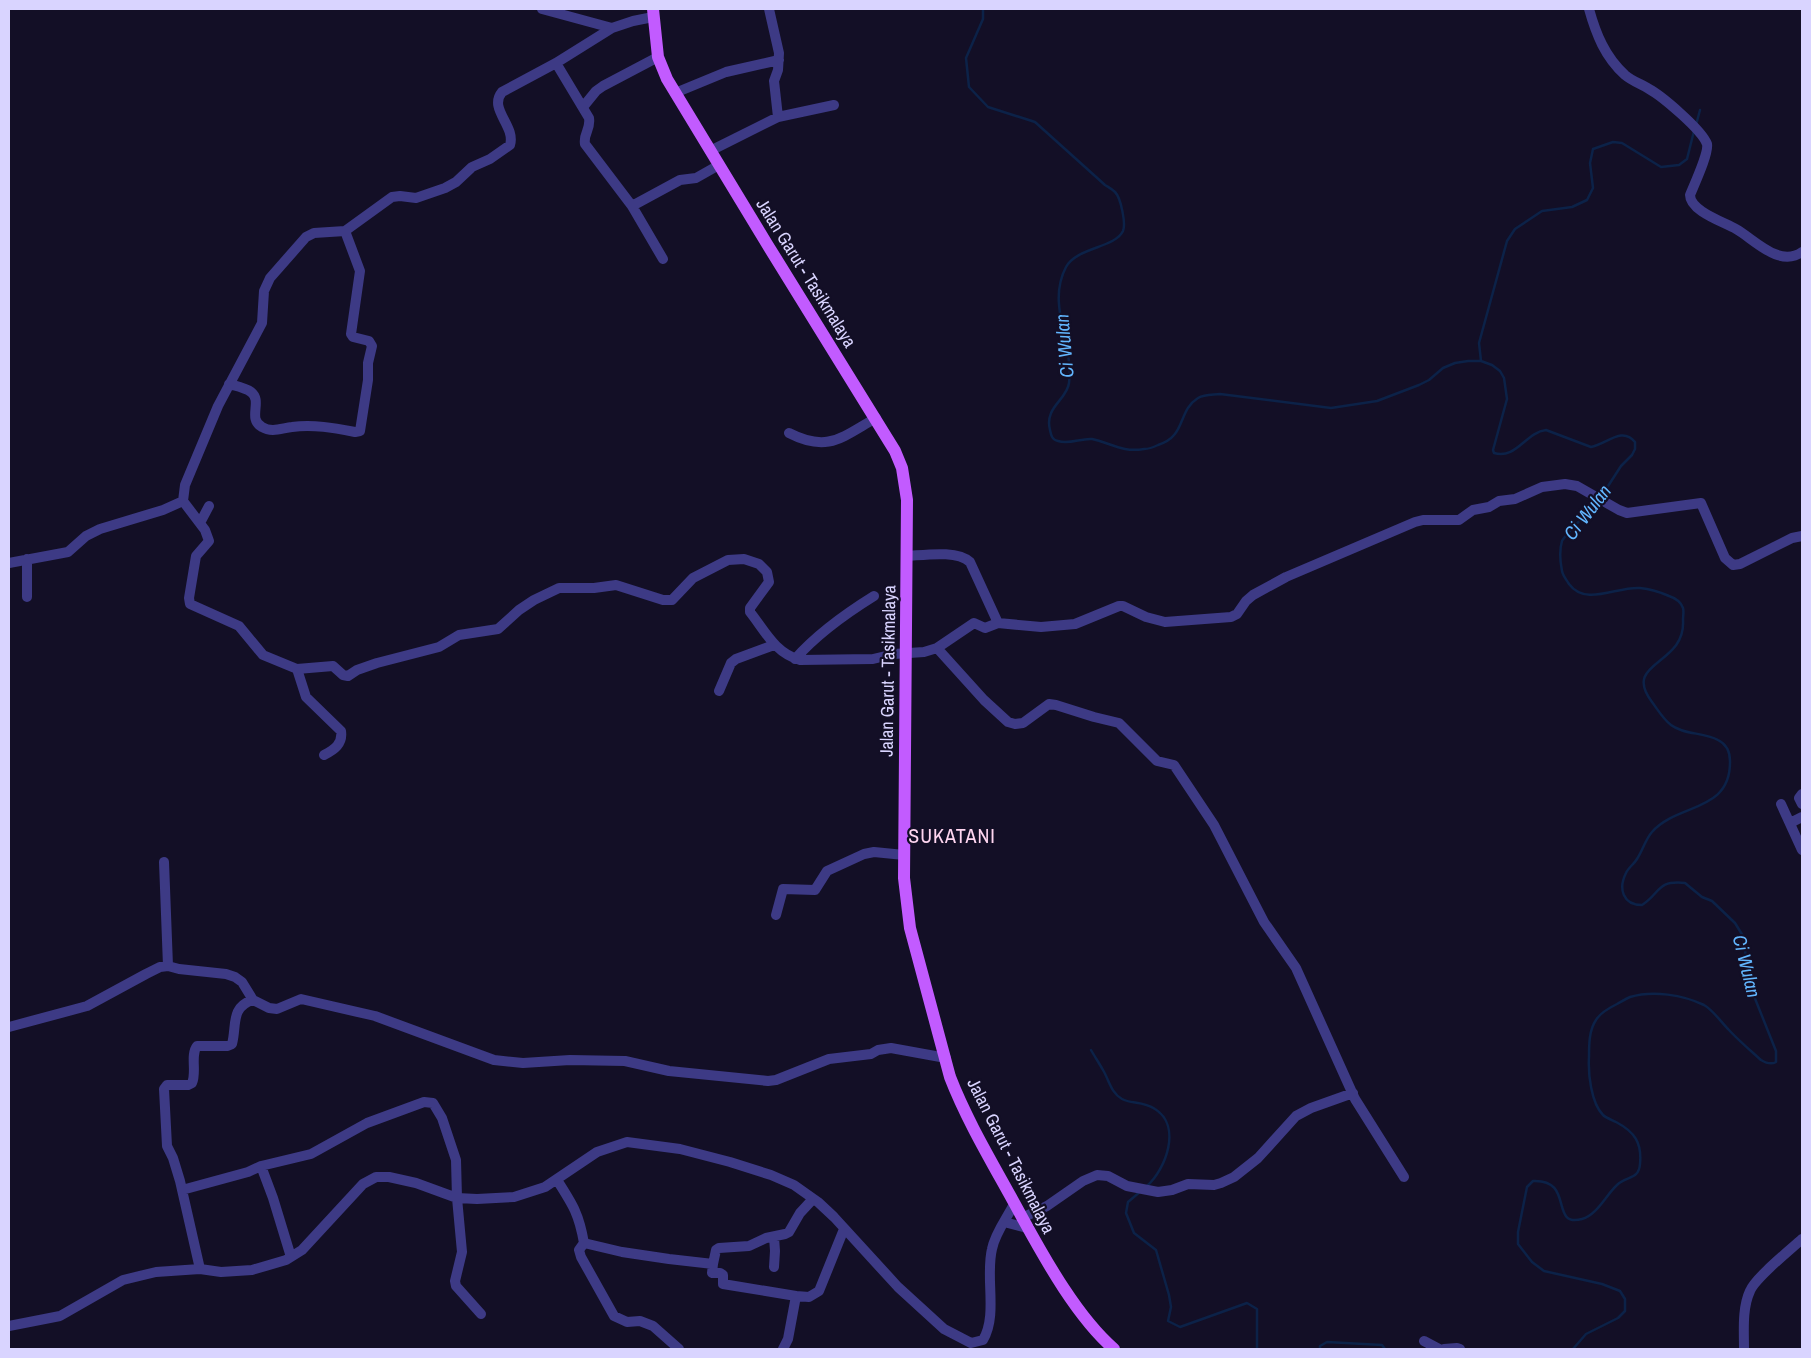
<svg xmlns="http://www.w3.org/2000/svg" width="1811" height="1358" viewBox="0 0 1811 1358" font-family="'Archivo Narrow',sans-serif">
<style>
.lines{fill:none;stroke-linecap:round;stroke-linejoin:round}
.stream{stroke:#0c2248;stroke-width:2.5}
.minor{stroke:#3d3a85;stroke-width:10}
.primary{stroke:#c25bff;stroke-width:12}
.labels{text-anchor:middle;stroke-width:4.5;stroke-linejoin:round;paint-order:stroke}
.street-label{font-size:18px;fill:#d9d4ff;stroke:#130f26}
.water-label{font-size:19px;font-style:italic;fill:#62b6ff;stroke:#130f26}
.quarter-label{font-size:20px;letter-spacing:1px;fill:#ffd6f0;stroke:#130f26}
</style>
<rect width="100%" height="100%" fill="#130f26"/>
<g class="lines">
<path class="stream" d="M983 9V19L966 58 969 87 988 107 1035 122 1105 185C1108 187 1112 189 1115 192 1121 198 1126 224 1123 231 1115 248 1077 247 1066 267 1046 305 1074 343 1069 383 1067 400 1044 407 1050 430 1051 435 1052 440 1058 441 1069 445 1081 438 1092 439 1103 441 1114 447 1125 449 1130 450 1138 450 1144 449 1149 449 1154 447 1158 445 1187 436 1177 411 1198 398 1205 394 1213 395 1220 394L1331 408 1377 401 1419 385 1429 380 1443 368 1455 363 1468 361H1481L1492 365 1500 371 1504 378 1507 399 1493 450 1494 453C1516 460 1526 432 1546 430L1591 447C1607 444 1622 426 1635 442V449L1632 455 1621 466 1601 497
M1696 125 1700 110
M1481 361 1479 343 1507 241 1515 229 1542 211 1572 207 1587 200 1593 188 1590 163 1593 149 1613 142 1622 143 1661 167 1679 165 1687 159 1694 131
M1091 1050C1095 1057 1099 1063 1103 1070 1109 1080 1111 1093 1122 1099 1131 1104 1143 1101 1155 1109 1182 1126 1166 1169 1147 1186
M1141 1191 1128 1202 1126 1213 1134 1233 1156 1250 1169 1295 1171 1307 1168 1321 1180 1327 1247 1303 1257 1309V1349
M1320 1349V1346L1327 1342 1382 1345 1385 1349
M1573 1349 1586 1334 1618 1318 1625 1311V1299L1620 1291 1602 1284 1544 1271 1532 1262 1518 1244V1232L1527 1187 1533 1181C1575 1179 1549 1228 1582 1219 1597 1215 1606 1195 1617 1185 1626 1176 1639 1180 1640 1164 1642 1143 1635 1132 1616 1122 1612 1120 1606 1118 1603 1115 1591 1103 1588 1073 1589 1057 1589 1045 1589 1030 1596 1020 1600 1013 1609 1008 1617 1004 1621 1002 1625 999 1630 997 1653 990 1683 995 1704 1005 1713 1010 1721 1022 1728 1029 1738 1040 1750 1050 1761 1060 1766 1063 1771 1065 1776 1062V1051L1750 986 1743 936 1735 923 1712 901 1702 897 1685 883C1656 880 1661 893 1642 905 1623 905 1618 889 1626 873 1628 868 1634 864 1637 859 1643 850 1645 840 1652 832 1677 803 1731 813 1730 761 1730 752 1726 744 1718 740 1704 732 1684 735 1671 725 1663 719 1658 710 1652 702 1621 661 1686 666 1683 620 1683 616 1684 611 1683 608 1681 602 1675 598 1669 596 1660 592 1650 589 1640 588 1617 586 1586 607 1569 584 1566 579 1563 576 1562 571 1560 561 1559 551 1562 541 1565 535 1591 509 1598 502"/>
<path class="minor" d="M542 9 612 28
M769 9 779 53 778 70 774 81 778 117
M1589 9C1596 34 1605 57 1625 75 1632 81 1641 84 1649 89 1662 96 1702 130 1707 144 1709 153 1694 185 1690 195 1690 211 1724 222 1736 229 1754 239 1779 268 1802 252
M556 63 589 118C591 130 583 133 585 144L632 206 663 259
M675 93 726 72 779 60
M583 107 596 91 603 86 658 57
M710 151 778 117 834 105
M632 206 680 180 696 178 719 165
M229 384C236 386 246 388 251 392 263 401 247 419 262 427 272 433 282 428 292 427 313 424 334 428 355 432L360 431 368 380V363L372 346 369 341 353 337 351 334 360 271 345 231
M789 433C828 453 842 437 876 418
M183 501 205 530 209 541 196 556 189 598 190 604 239 626 263 655 297 669 306 697 341 731C343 744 334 750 324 755
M200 523 209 506
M907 556C925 555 957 550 970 562L998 623
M9 563 68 552 86 536 100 529 163 510 183 501 185 485 218 406 262 323 264 291 270 278 306 237 314 233 345 231 392 197 400 196 416 198 445 188 456 182 472 167 490 159 510 145C516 126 488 109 502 92L556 63 612 28 633 21 653 17
M27 597V559
M937 648 984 700 1008 722 1015 724 1023 723 1049 704 1056 705 1094 717 1119 723 1157 761 1174 765 1214 825 1264 922 1296 968 1355 1099 1404 1177
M795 659C818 633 845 614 874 596
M297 669 333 666 343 675 348 676 357 670 377 663 439 647 459 635 498 629 519 610 534 600 559 588H594L616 585 663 600H672L693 578 728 560 744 559 759 564 767 572 769 582 750 608V612C765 631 775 653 800 660L873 659 894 654 924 652 937 648 974 623 985 628 998 623 1041 627 1075 624 1119 606H1123L1146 617 1165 622 1231 617 1237 614 1246 601 1253 595 1286 577 1415 522 1423 520H1459L1473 510 1489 507 1499 501 1515 499 1542 487 1565 484 1577 486 1619 510 1627 513 1701 503 1725 558 1733 565 1740 564 1792 538 1802 536
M719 691 731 663 736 659 774 645
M1802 794 1799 798 1802 804
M1781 804 1802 850
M1790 823 1802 817
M164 862 168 966
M776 915 783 889 815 890 827 871 864 854 874 852 904 855
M9 1027 87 1006 146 974 160 967 168 966 179 969 226 974 235 977 242 982 253 1000 269 1008 277 1009 301 999 375 1016 494 1060 523 1063 570 1060 625 1061 669 1071 768 1081 776 1080 829 1059 871 1054 878 1050 891 1048 946 1058
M261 1166 273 1198 291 1257
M557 1180C573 1205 579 1214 584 1243L622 1252 669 1259 713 1264 712 1273H720L723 1275V1284L796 1296
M182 1190 248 1172 261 1166 311 1154 367 1123 424 1102 433 1103 442 1118 456 1160 457 1198 462 1252 455 1281 456 1286 481 1314
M1022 1218 1047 1206 1083 1181 1097 1175 1108 1176 1127 1186 1158 1192 1172 1190 1188 1184 1214 1185 1221 1183 1234 1177 1258 1158 1296 1116 1311 1108 1353 1093
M1004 1222 1027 1228
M584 1243 579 1250 581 1257 614 1316 627 1322 640 1321 653 1326 679 1349
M713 1264 716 1250 719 1248 749 1246 766 1238 785 1234 789 1232 800 1213 813 1199
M774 1267 775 1251 774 1237
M200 1269 180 1181 173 1158 167 1146 164 1089 167 1085H188L192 1083C197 1072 190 1055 197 1046H227L232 1044C237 1026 230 1007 253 1000
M9 1326 60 1316 123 1280 156 1272 200 1269 221 1272 252 1270 286 1260 302 1250 363 1184 376 1177H389L416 1183 457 1198 477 1199 514 1197 545 1187 597 1152 627 1142 680 1149 730 1162 771 1175 794 1185 818 1202 834 1217 898 1287 944 1329 971 1343 983 1340C998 1315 985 1277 992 1249 995 1233 1007 1218 1014 1204
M1424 1341 1439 1349
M783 1349 788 1339 796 1296 809 1297 819 1291 844 1229
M1444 1349 1457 1348 1460 1349
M1744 1349C1744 1331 1742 1308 1750 1291 1755 1278 1790 1250 1802 1239"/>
<path class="primary" d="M653 9 658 57 667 79 767 244 895 451 902 468 907 500 904 878 910 928 950 1077C969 1126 998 1172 1023 1219 1046 1261 1078 1318 1114 1349"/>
</g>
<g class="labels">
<g class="street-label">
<text transform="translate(806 273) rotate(58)" y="6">Jalan Garut - Tasikmalaya</text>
<text transform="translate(888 671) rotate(-89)" y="6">Jalan Garut - Tasikmalaya</text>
<text transform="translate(1011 1156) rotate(63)" y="6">Jalan Garut - Tasikmalaya</text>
</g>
<g class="water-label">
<text transform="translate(1064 346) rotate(-95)" y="7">Ci Wulan</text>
<text transform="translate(1587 512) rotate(-52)" y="7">Ci Wulan</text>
<text transform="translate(1747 966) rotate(76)" y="7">Ci Wulan</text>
</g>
<g class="quarter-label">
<text x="952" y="843">SUKATANI</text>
</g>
</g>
<rect width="1811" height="1358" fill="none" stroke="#d9d4ff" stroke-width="20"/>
</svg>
